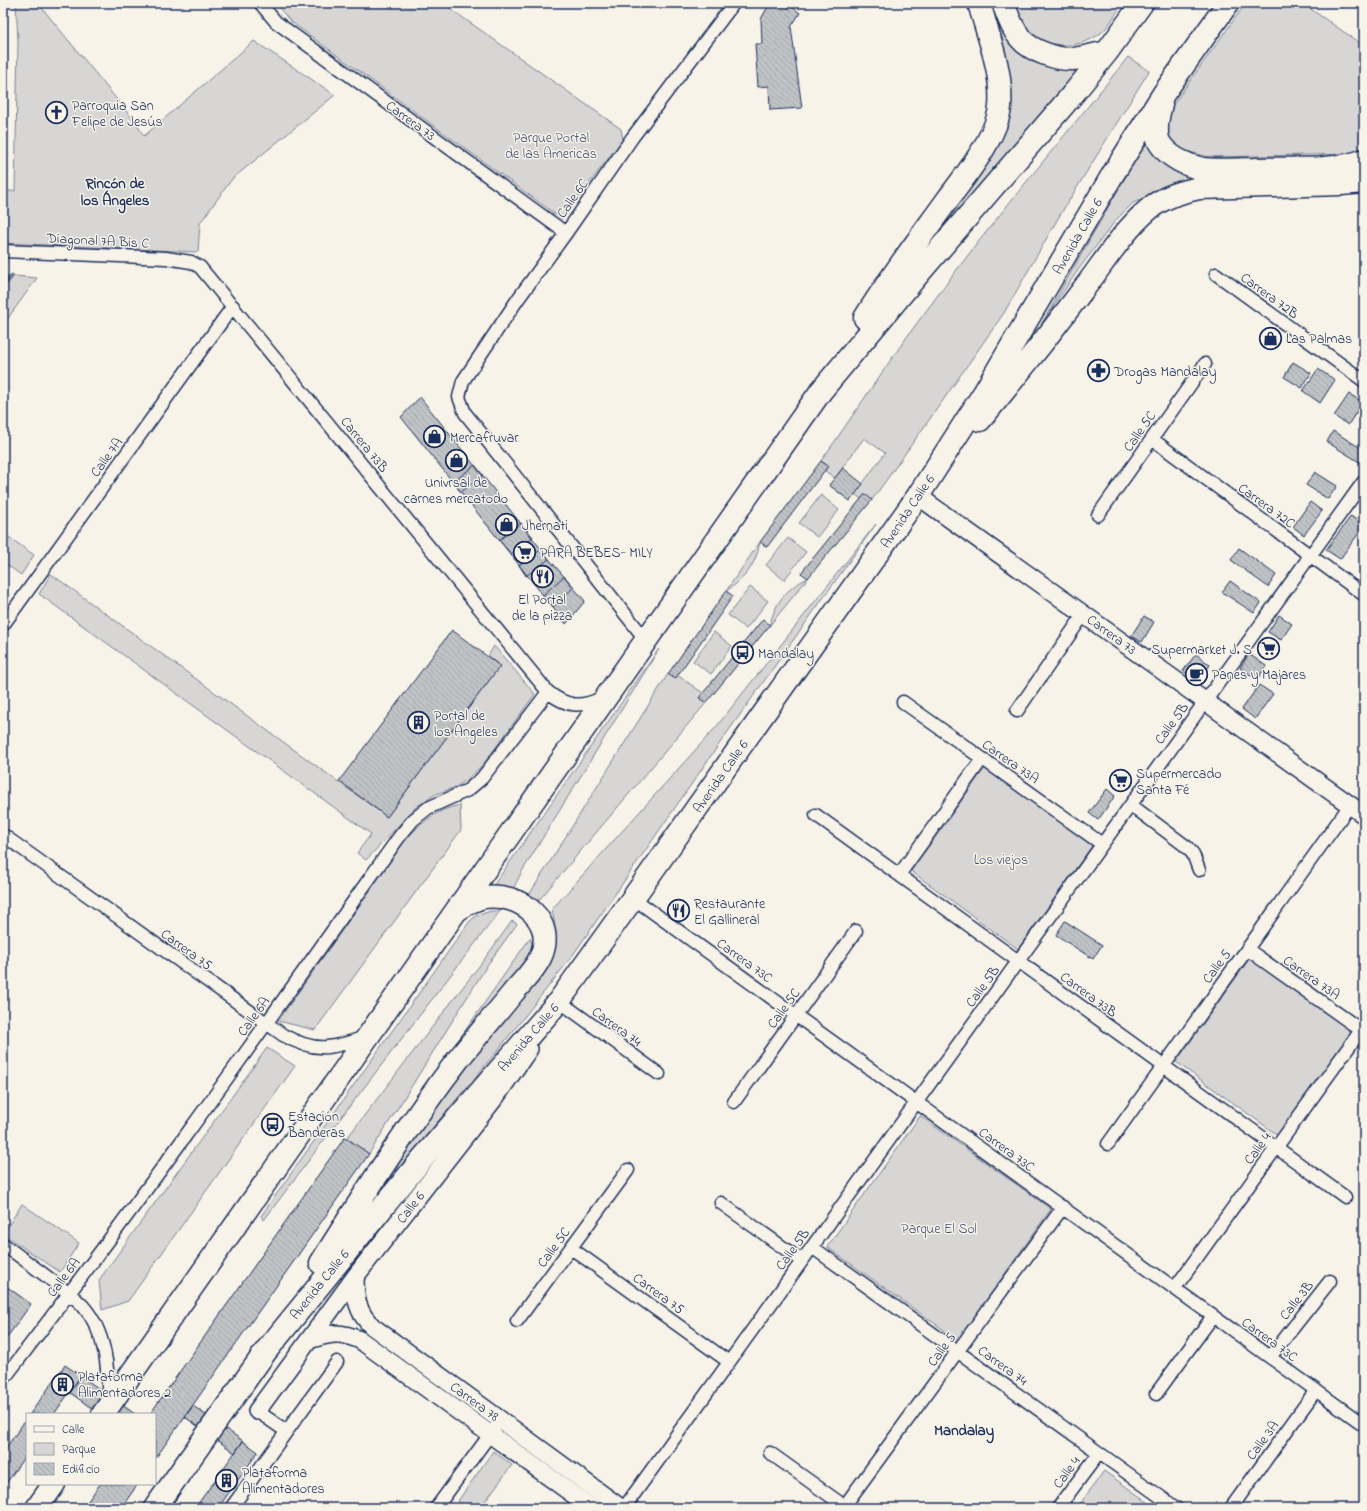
<svg xmlns="http://www.w3.org/2000/svg" width="1367" height="1511" viewBox="0 0 1367 1511" font-family="'Indie Flower',sans-serif">
<style>
.green{fill:#d7d6d4;stroke:#798299}
.lines{fill:none;stroke-linecap:round;stroke-linejoin:round}
.stream{stroke:#727c95;stroke-width:4.5}
.building{fill:url(#building-back-hatch);stroke:#1b2f5e}
.street-casing{stroke:#1b2f5e;stroke-width:15}
.secondary-casing{stroke:#1b2f5e;stroke-width:20}
.highway-casing{stroke:#1b2f5e;stroke-width:25}
.street{stroke:#f7f3e8;stroke-width:12}
.secondary{stroke:#f7f3e8;stroke-width:17}
.highway{stroke:#f7f3e8;stroke-width:22}
.labels{text-anchor:middle;stroke-width:3;stroke-linejoin:round;paint-order:stroke}
.poi-label{font-size:14px;fill:#1b2f5e;stroke:#f7f3e8;text-anchor:start}
.street-label{font-size:14px;fill:#1b2f5e;stroke:#f7f3e8}
.park-label{font-size:14px;fill:#415076;stroke:#f7f3e8}
.neighbourhood-label{font-size:15px;font-weight:bold;fill:#1b2f5e;stroke:#f7f3e8}
</style>
<defs>
<pattern id="building-back-hatch" width="6" height="6" patternUnits="userSpaceOnUse"><rect width="6" height="6" fill="#c0c3c5"/><path d="M-1 5l2 2M0 0l6 6M5-1l2 2" fill="none" stroke="#a4a8ac"/></pattern>
</defs>
<rect width="100%" height="100%" fill="#f7f3e8"/>
<filter id="ink" filterUnits="userSpaceOnUse"><feTurbulence type="fractalNoise" baseFrequency=".025" numOctaves="2"/><feDisplacementMap in="SourceGraphic" scale="8" xChannelSelector="R" yChannelSelector="G"/><feConvolveMatrix kernelMatrix="1 2 1 2 8 2 1 2 1" color-interpolation-filters="sRGB"/></filter>
<g filter="url(#ink)">
<path class="green" d="M16 3H38L136 123 144 136 254 41 335 95 232 179 200 223 198 252 3 243V191H15L18 41Z
M275 3H442L621 129 623 139 562 219 290 21Z
M987 3H995L1004 29 1082 65 954 215 950 211 1000 140Z
M1013 3H1123C1117 11 1109 27 1101 33 1068 58 1023 43 1013 3Z
M1246 3H1302L1364 46V149L1352 154 1209 157 1178 149 1164 134 1169 110Z
M1128 57 1149 71 1060 215 1004 313 934 413 872 500 861 499 855 494 885 453 864 438 835 478 825 471 828 466 821 461C858 409 893 354 932 303 994 218 1063 139 1128 57Z
M1149 136 1205 178 1163 190 1133 203 1116 220 1078 270 1042 323Z
M3 275 37 278 3 325Z
M821 495 839 510 817 537 799 523Z
M876 524 722 740 570 959 498 1050 360 1214 422 1123 554 948 556 932 552 909 717 726Z
M3 533 34 555 21 575 3 562Z
M788 538 806 552 784 580 766 565Z
M760 542C756 565 745 579 726 591Z
M51 574 387 817 500 666 488 656 494 646 535 694 483 765 465 781 456 787 436 794 416 807 366 860 357 853 371 834 39 594Z
M808 578 770 625C775 602 787 588 808 578Z
M750 587 768 601 746 629 728 615Z
M714 632 732 646 711 674 693 661Z
M659 649 521 873 512 891 491 889Z
M668 674 674 679 677 675 703 693 699 698 706 703 539 900 529 895Z
M985 768 1092 846 1018 949 911 871Z
M460 805 461 830 315 1030 278 1021 407 838C424 821 436 810 460 805Z
M491 911H500L336 1124 264 1220 261 1216 470 921 476 916Z
M512 921 517 924 488 964 369 1154 347 1138 483 961Z
M530 938 532 944 529 958 448 1055Z
M1250 958 1353 1032 1279 1136 1176 1062Z
M267 1048 295 1066 128 1301 102 1310 99 1280Z
M920 1116 1051 1209 958 1340 827 1247Z
M22 1204 79 1243 60 1272 3 1234Z
M493 1451 512 1465 480 1508H468L458 1501Z
M1104 1471 1156 1508H1077Z"/>
<g class="lines">
<path class="stream" d="M3 286 12 276"/>
</g>
<path class="building" d="M770 3H787L800 13 791 27 802 108 770 110 769 86 758 87 755 44H762L761 19Z
M1293 362 1311 373 1302 388 1284 377Z
M1318 369 1335 380 1320 403 1303 391Z
M1349 394 1363 402 1348 425 1334 416Z
M420 397 549 559 585 601 566 624 401 417Z
M1333 431 1364 450V458L1361 463 1327 442Z
M821 461 828 466 767 547 760 542Z
M475 465 483 475 461 492 453 482Z
M843 468 863 484 850 501 829 485Z
M1315 472 1337 486 1328 499 1306 485Z
M865 494 872 500 808 578 801 573Z
M1310 502 1322 511 1304 535 1293 527Z
M1351 516 1364 526 1340 559 1326 550Z
M521 523 533 537 511 554 499 540Z
M1239 548 1276 575 1268 587 1231 560Z
M542 549 549 559 526 576 519 565Z
M564 576 574 587 553 607 543 595Z
M1230 581 1261 603 1254 613 1222 592Z
M726 591 733 596 675 679 668 674Z
M1279 615 1292 624 1281 640 1268 632Z
M1144 616 1154 622 1142 642 1131 636Z
M763 619 770 625 706 703 699 698Z
M452 630 500 666 387 817 339 781Z
M1196 654 1210 665 1198 682 1183 671Z
M1249 654 1266 666 1257 680 1240 668Z
M1259 685 1273 694 1255 719 1242 709Z
M1107 789 1115 796 1098 820 1089 813Z
M1065 921 1102 945 1093 959 1056 935Z
M345 1137 369 1154 155 1459V1414H150Z
M3 1284 31 1304 3 1343Z
M65 1365 81 1376 54 1414H30Z
M81 1376 135 1414H100L69 1392Z
M193 1406 243 1441 235 1453 185 1417Z
M27 1418V1453L3 1488V1452Z
M243 1441 258 1452 218 1508H195Z
M100 1484H138L121 1508H83Z"/>
<g class="lines">
<defs>
<path id="street" d="M260 3 276 22 566 233
M3 251 166 258 191 262 200 267 548 692C567 707 580 708 602 698
M1216 274 1364 381
M1152 439 1364 595
M1098 515 1205 364
M3 625 233 306
M646 640 465 413 459 397 463 381 518 299 566 233 632 138 734 3
M903 702 1102 844
M1017 711 1084 614
M1131 805 1187 847 1193 854 1199 870
M816 815 1345 1197
M3 835 283 1035C315 1053 332 1049 365 1037
M899 875 982 759
M633 898 1364 1425
M1247 949 1361 1030
M559 1001 659 1074
M734 1102 856 931
M1108 1144 1350 805
M721 1203 802 1261
M3 1244C19 1256 34 1267 50 1279 61 1288 74 1296 83 1306 106 1332 109 1370 108 1403
M812 1247 1176 1508
M571 1248 729 1362
M1175 1288 1364 1026
M517 1321 628 1170
M1270 1357 1330 1281
M3 1380C140 1203 269 1020 399 837L413 820 428 808 468 790 482 778 548 692
M1156 1394 1213 1316
M257 1411 286 1431
M770 1453 847 1508
M231 1508 337 1362
M436 1508 494 1429
M624 1508 1364 481
M843 1508 1063 1207
M1058 1508 1099 1453
M1231 1508 1316 1390"/>
<path id="secondary" d="M918 496 1364 815
M355 1277C355 1297 357 1313 373 1327L621 1508
M309 1340C330 1333 340 1331 360 1340L592 1508
M257 1411 355 1277 497 1095 529 1049"/>
<path id="highway" d="M1003 3C1008 16 1012 29 1021 39 1031 51 1058 60 1073 59 1084 58 1096 54 1107 52
M1161 104C1158 116 1153 134 1161 145 1170 158 1188 166 1203 169 1220 171 1238 169 1255 169 1284 168 1339 172 1364 160
M865 318C890 277 920 238 948 199 966 175 997 136 1000 107 1003 72 988 36 979 3
M980 420C1015 378 1049 335 1082 291 1103 264 1122 232 1149 209 1163 197 1181 192 1199 188L1341 184 1364 182
M321 1263C365 1193 409 1123 460 1057 477 1036 495 1015 512 994 521 983 534 971 540 958 558 921 520 892 484 897 474 899 465 905 457 910
M103 1414 821 391 920 272 1073 94 1107 52 1142 3
M37 1508 54 1484
M155 1508 266 1351 422 1159 559 1001 633 898 918 496 984 393 1113 174 1164 93 1228 3"/>
</defs>
<use href="#street" class="street-casing"/>
<use href="#secondary" class="secondary-casing"/>
<use href="#highway" class="highway-casing"/>
<use href="#street" class="street"/>
<use href="#secondary" class="secondary"/>
<use href="#highway" class="highway"/>
</g>
</g>
<defs>
<symbol id="church-ring" viewBox="-11 -11 22 22"><circle r="9.5" fill="#f7f3e8" stroke="#1b2f5e" stroke-width="1.5"/><path d="M-1.2-6h2.4v3.5h3.3v2.4h-3.3V6h-2.4V-.1h-3.3v-2.4h3.3Z" fill="#1b2f5e"/></symbol>
<symbol id="shop-ring" viewBox="-11 -11 22 22"><circle r="9.5" fill="#f7f3e8" stroke="#1b2f5e" stroke-width="1.5"/><path d="M-5-2.5h2.3a2.7 3.5 0 0 1 5.4 0H5L5.5 6h-11ZM-1.5-2.5h3a1.5 2.3 0 0 0-3 0Z" fill="#1b2f5e"/></symbol>
<symbol id="pharmacy-ring" viewBox="-11 -11 22 22"><circle r="9.5" fill="#f7f3e8" stroke="#1b2f5e" stroke-width="1.5"/><path d="M-2-6h4v4h4v4h-4v4h-4v-4h-4v-4h4Z" fill="#1b2f5e"/></symbol>
<symbol id="supermarket-ring" viewBox="-11 -11 22 22"><circle r="9.5" fill="#f7f3e8" stroke="#1b2f5e" stroke-width="1.5"/><path d="M-6-5.5h2.5l.6 2H6L4.5 2H-2.5L-4.4-4H-6ZM-1.5 3.2a1.3 1.3 0 1 0 .1 0ZM3 3.2a1.3 1.3 0 1 0 .1 0Z" fill="#1b2f5e"/></symbol>
<symbol id="restaurant-ring" viewBox="-11 -11 22 22"><circle r="9.5" fill="#f7f3e8" stroke="#1b2f5e" stroke-width="1.5"/><path d="M-5-6h1v4h1v-4h1v4h1v-4h1v5L-1.5 .5V6h-2V.5L-5-1ZM5-6V6H3V1.5H1.5Q1.5-4 5-6Z" fill="#1b2f5e"/></symbol>
<symbol id="bus-ring" viewBox="-11 -11 22 22"><circle r="9.5" fill="#f7f3e8" stroke="#1b2f5e" stroke-width="1.5"/><path d="M-5-6H5V4H4V6H2V4H-2V6H-4V4H-5ZM-3.5-4V0h7V-4ZM-3.5 1.2v1.5H-2V1.2ZM2 1.2v1.5H3.5V1.2Z" fill="#1b2f5e"/></symbol>
<symbol id="cafe-ring" viewBox="-11 -11 22 22"><circle r="9.5" fill="#f7f3e8" stroke="#1b2f5e" stroke-width="1.5"/><path d="M-5.5-4.5H6V0H3Q3 3.5 0 3.5H-2.5Q-5.5 3.5-5.5 0ZM3-3.2v2h1.7v-2ZM-6 4.5H4V6H-6Z" fill="#1b2f5e"/></symbol>
<symbol id="building-ring" viewBox="-11 -11 22 22"><circle r="9.5" fill="#f7f3e8" stroke="#1b2f5e" stroke-width="1.5"/><path d="M-4-6H4V6H1V3H-1V6H-4ZM-2.5-4.3h1.7v1.8h-1.7ZM.8-4.3h1.7v1.8H.8ZM-2.5-1h1.7V.8h-1.7ZM.8-1h1.7V.8H.8Z" fill="#1b2f5e"/></symbol>
</defs>
<g fill-rule="evenodd">
<use href="#church-ring" x="44" y="100" width="25" height="25"/>
<use href="#shop-ring" x="1258" y="326" width="25" height="25"/>
<use href="#pharmacy-ring" x="1086" y="358" width="25" height="25"/>
<use href="#shop-ring" x="422" y="424" width="25" height="25"/>
<use href="#shop-ring" x="444" y="448" width="25" height="25"/>
<use href="#shop-ring" x="494" y="512" width="25" height="25"/>
<use href="#supermarket-ring" x="512" y="540" width="25" height="25"/>
<use href="#restaurant-ring" x="530" y="564" width="25" height="25"/>
<use href="#supermarket-ring" x="1256" y="636" width="25" height="25"/>
<use href="#bus-ring" x="730" y="640" width="25" height="25"/>
<use href="#cafe-ring" x="1184" y="662" width="25" height="25"/>
<use href="#building-ring" x="406" y="710" width="25" height="25"/>
<use href="#supermarket-ring" x="1108" y="768" width="25" height="25"/>
<use href="#restaurant-ring" x="666" y="898" width="25" height="25"/>
<use href="#bus-ring" x="260" y="1112" width="25" height="25"/>
<use href="#building-ring" x="50" y="1372" width="25" height="25"/>
<use href="#building-ring" x="214" y="1468" width="25" height="25"/>
</g>
<g class="labels">
<g class="poi-label">
<text x="72" y="110">Parroquia San<tspan x="72" dy="16">Felipe de Jesús</tspan></text>
<text x="1286" y="343">Las Palmas</text>
<text x="1114" y="376">Drogas Mandalay</text>
<text x="450" y="442">Mercafruvar</text>
<text x="456" y="487" text-anchor="middle">Univrsal de<tspan x="456" dy="16">carnes mercatodo</tspan></text>
<text x="522" y="530">Jhernati</text>
<text x="540" y="557">PARA BEBES- MILY</text>
<text x="542" y="604" text-anchor="middle">El Portal<tspan x="542" dy="16">de la pizza</tspan></text>
<text x="1252" y="654" text-anchor="end">Supermarket J. S</text>
<text x="758" y="658">Mandalay</text>
<text x="1212" y="679">Panes y Majares</text>
<text x="434" y="720">Portal de<tspan x="434" dy="16">los Angeles</tspan></text>
<text x="1136" y="778">Supermercado<tspan x="1136" dy="16">Santa Fé</tspan></text>
<text x="694" y="908">Restaurante<tspan x="694" dy="16">El Gallineral</tspan></text>
<text x="288" y="1121">Estación<tspan x="288" dy="16">Banderas</tspan></text>
<text x="78" y="1381">Plataforma<tspan x="78" dy="16">Alimentadores 2</tspan></text>
<text x="242" y="1477">Plataforma<tspan x="242" dy="16">Alimentadores</tspan></text>
</g>
<g class="street-label">
<text transform="translate(411 120) rotate(36)" y="5">Carrera 73</text>
<text transform="translate(572 198) rotate(-55)" y="5">Calle 6C</text>
<text transform="translate(1077 236) rotate(-60)" y="5">Avenida Calle 6</text>
<text transform="translate(98 240) rotate(3)" y="5">Diagonal 7A Bis C</text>
<text transform="translate(1270 295) rotate(36)" y="5">Carrera 72B</text>
<text transform="translate(1139 431) rotate(-55)" y="5">Calle 5C</text>
<text transform="translate(365 444) rotate(51)" y="5">Carrera 73B</text>
<text transform="translate(106 457) rotate(-54)" y="5">Calle 7A</text>
<text transform="translate(1267 505) rotate(36)" y="5">Carrera 72C</text>
<text transform="translate(907 511) rotate(-56)" y="5">Avenida Calle 6</text>
<text transform="translate(1112 634) rotate(36)" y="5">Carrera 73</text>
<text transform="translate(1171 723) rotate(-54)" y="5">Calle 5B</text>
<text transform="translate(1011 761) rotate(35)" y="5">Carrera 73A</text>
<text transform="translate(720 776) rotate(-55)" y="5">Avenida Calle 6</text>
<text transform="translate(187 949) rotate(36)" y="5">Carrera 75</text>
<text transform="translate(745 960) rotate(36)" y="5">Carrera 73C</text>
<text transform="translate(1216 966) rotate(-54)" y="5">Calle 5</text>
<text transform="translate(1312 977) rotate(35)" y="5">Carrera 73A</text>
<text transform="translate(982 986) rotate(-54)" y="5">Calle 5B</text>
<text transform="translate(1089 994) rotate(36)" y="5">Carrera 73B</text>
<text transform="translate(783 1008) rotate(-54)" y="5">Calle 5C</text>
<text transform="translate(253 1016) rotate(-54)" y="5">Calle 6A</text>
<text transform="translate(617 1026) rotate(36)" y="5">Carrera 74</text>
<text transform="translate(528 1037) rotate(-49)" y="5">Avenida Calle 6</text>
<text transform="translate(1257 1148) rotate(-54)" y="5">Calle 4</text>
<text transform="translate(1007 1149) rotate(36)" y="5">Carrera 73C</text>
<text transform="translate(410 1207) rotate(-52)" y="5">Calle 6</text>
<text transform="translate(553 1247) rotate(-54)" y="5">Calle 5C</text>
<text transform="translate(792 1249) rotate(-54)" y="5">Calle 5B</text>
<text transform="translate(63 1277) rotate(-53)" y="5">Calle 6A</text>
<text transform="translate(319 1284) rotate(-51)" y="5">Avenida Calle 6</text>
<text transform="translate(659 1293) rotate(36)" y="5">Carrera 75</text>
<text transform="translate(1296 1300) rotate(-52)" y="5">Calle 3B</text>
<text transform="translate(1270 1339) rotate(36)" y="5">Carrera 73C</text>
<text transform="translate(941 1349) rotate(-54)" y="5">Calle 5</text>
<text transform="translate(1003 1365) rotate(36)" y="5">Carrera 74</text>
<text transform="translate(475 1401) rotate(36)" y="5">Carrera 78</text>
<text transform="translate(1262 1440) rotate(-54)" y="5">Calle 3A</text>
<text transform="translate(1066 1472) rotate(-54)" y="5">Calle 4</text>
</g>
<g class="park-label">
<text x="551" y="142">Parque Portal<tspan x="551" dy="16">de las Americas</tspan></text>
<text x="1001" y="864">Los viejos</text>
<text x="939" y="1233">Parque El Sol</text>
</g>
<g class="neighbourhood-label">
<text x="115" y="188">Rincón de<tspan x="115" dy="17">los Ángeles</tspan></text>
<text x="964" y="1435">Mandalay</text>
</g>
</g>
<rect width="1367" height="1511" fill="none" stroke="#f7f3e8" stroke-width="16"/>
<rect x="8" y="8" width="1351" height="1495" fill="none" stroke="#1b2f5e" stroke-width="1.5" filter="url(#ink)"/>
<rect x="26" y="1413" width="130" height="72" fill="#f7f3e8" stroke="#9fa5b1"/>
<rect x="34" y="1426" width="20" height="6" fill="#f7f3e8" stroke="#9fa5b1"/>
<text x="62" y="1433" font-size="12" fill="#1b2f5e">Calle</text>
<rect x="34" y="1443" width="20" height="12" fill="#d7d6d4" stroke="#9fa5b1"/>
<text x="62" y="1453" font-size="12" fill="#1b2f5e">Parque</text>
<rect x="34" y="1463" width="20" height="12" fill="url(#building-back-hatch)" stroke="#9fa5b1"/>
<text x="62" y="1473" font-size="12" fill="#1b2f5e">Edificio</text>
</svg>
